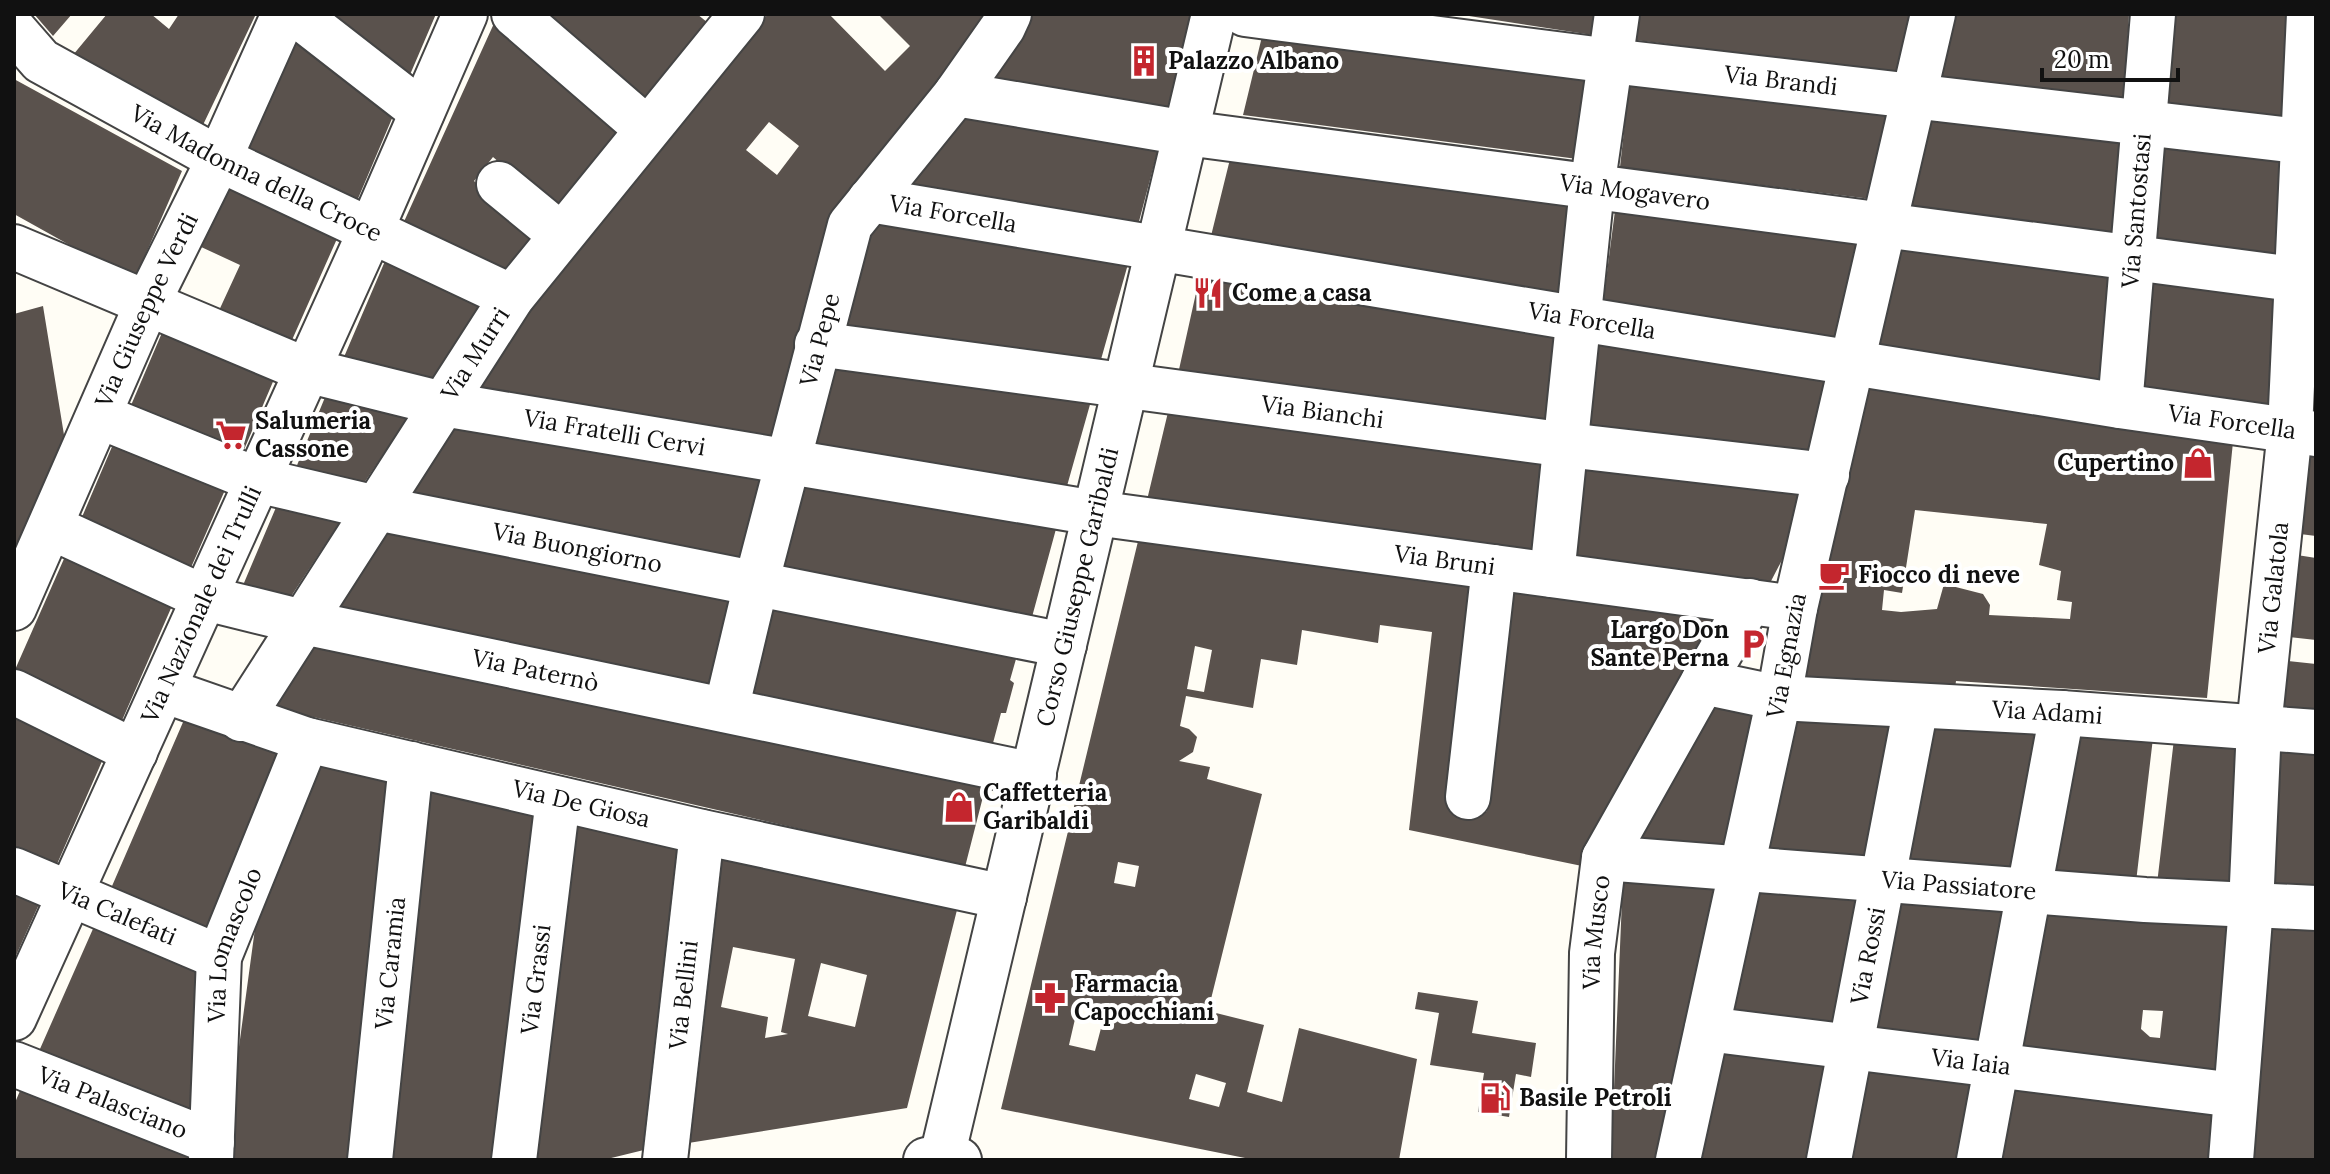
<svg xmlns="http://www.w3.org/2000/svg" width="2330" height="1174" viewBox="0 0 2330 1174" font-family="Lora,serif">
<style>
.building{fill:#5a524d;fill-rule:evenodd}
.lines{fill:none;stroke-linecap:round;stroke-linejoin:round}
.minor-casing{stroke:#444;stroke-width:48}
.tertiary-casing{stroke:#444;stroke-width:48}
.minor{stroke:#fff;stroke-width:44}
.tertiary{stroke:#fff;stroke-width:44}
.labels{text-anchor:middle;stroke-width:8;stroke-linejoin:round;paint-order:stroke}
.poi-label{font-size:24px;font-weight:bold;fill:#111;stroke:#fff;text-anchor:start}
.street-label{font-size:24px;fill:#111;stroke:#fff}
</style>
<rect width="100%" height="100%" fill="#fffdf5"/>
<path class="building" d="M34 14H72L53 36Z
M107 14H151L169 29 179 14H256L202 127 73 55Z
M322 14H436L409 77Z
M538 14H697L713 27 647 106Z
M768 14H829L885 71 910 46 878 14H996L945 85 829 218 771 440 474 390 498 347 669 128ZM769 122 799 146 777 175 746 150Z
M1020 14H1195L1169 116 989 81Z
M1456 14H1602L1599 36Z
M1638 14H1913L1900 73 1635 40Z
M1953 14H2129L2124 101 1939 77Z
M2166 14H2294L2289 122 2160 105Z
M496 19 625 131 556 212 493 157 474 181 534 235 502 274 402 226Z
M1265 24 1595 71 1585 160 1243 115Z
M297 31 396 109 357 201 240 152Z
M1630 76 1892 106 1871 199 1620 167Z
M14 79 182 171 134 281 14 214Z
M950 113 1160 142 1137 229 899 189Z
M1929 113 2122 137 2116 234 1909 205Z
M2157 142 2288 157 2283 257 2151 239Z
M1232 151 1581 196 1569 299 1210 240Z
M230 178 340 232 288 349 216 317 240 265 199 246Z
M1616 203 1863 233 1839 340 1603 303Z
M872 224 1128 264 1100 363 844 329Z
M1901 240 2114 266 2107 382 1874 347Z
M388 254 487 301 432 382 341 364Z
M2149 270 2282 287 2277 407 2142 387Z
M1200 275 1564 333 1555 420 1178 374Z
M43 306 65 441 14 559V314Z
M164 328 275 377 240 459 129 410Z
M1599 339 1831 377 1814 453 1589 426Z
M2313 354H2316V412L2311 411Z
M836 363 1091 401 1067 486 813 449Z
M1868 380 2233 442 2207 698 1956 681 1955 688 1801 676ZM1915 510 2047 524 2039 565 2061 571 2057 600 2072 602 2070 619 1989 615 1990 605 1983 594 1944 584 1937 609 1901 612 1882 610 1884 590 1902 593Z
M328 390 414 409 362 486 293 475Z
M1169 408 1550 457 1540 552 1147 500Z
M456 416 761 475 740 559 403 495Z
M114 442 225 490 189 572 79 524Z
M2308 448 2316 449V536L2300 534Z
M1585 463 1805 490 1794 537 1770 583 1574 556Z
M804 483 1056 529 1032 617 781 568Z
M277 505 342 519 288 601 241 590Z
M382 525 731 596 709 685 327 606Z
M1140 533 1477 581 1454 809 1487 812 1502 586 1713 612 1700 660 1691 657 1582 866 1409 830 1432 632 1380 625 1378 643 1302 630 1297 665 1261 659 1253 708 1186 696 1180 726 1189 729 1197 737 1193 752 1179 761 1210 767 1207 779 1262 794 1208 1011 1264 1025 1247 1092 1282 1102 1299 1028 1417 1059 1399 1160H1255L1001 1109ZM1195 646 1212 650 1204 692 1187 689ZM1118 862 1139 866 1135 887 1114 883ZM1078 1006 1105 1013 1095 1051 1069 1045ZM1196 1074 1226 1083 1219 1107 1189 1099Z
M67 552 175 599 120 725 14 672Z
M2297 555 2316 558V640L2289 637Z
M772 604 1018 652 1010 680 1014 683 1006 713H1001L993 743 748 693Z
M309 634 986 785 965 867 274 708Z
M2288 661 2316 664V715L2282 713Z
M1705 697 1758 708 1725 851 1637 845Z
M14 712 106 752 54 871 14 854Z
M187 713 286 757 207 934 109 893Z
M1795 713 1902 721 1874 861 1765 853Z
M1935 723 2045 731 2019 872 1908 864Z
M2075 732 2153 738 2136 882 2050 875Z
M2174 739 2244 744 2234 889 2157 884Z
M2279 746 2316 750V895L2271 893Z
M318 763 396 777 354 1160H231L236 1069 259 899Z
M425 785 541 810 503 1160H385Z
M570 817 685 842 652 1148 603 1160H534Z
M714 851 959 902 907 1108 682 1144ZM733 947 795 959 781 1032 788 1034 765 1038 768 1017 721 1007ZM821 963 867 975 855 1027 808 1016Z
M1623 876 1718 883 1658 1160H1611Z
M1758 885 1868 893 1842 1029 1730 1015Z
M14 890 40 902 14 960Z
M1902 896 2012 904 1987 1047 1875 1033Z
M2044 907 2232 920 2221 1077 2018 1051ZM2143 1010 2163 1011 2160 1038 2150 1037 2141 1029Z
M2267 921 2316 922V1160H2253Z
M96 922 205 970 198 1123 36 1058Z
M1418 992 1478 1001 1472 1033 1536 1043 1531 1077 1516 1074 1509 1117 1478 1112 1484 1073 1430 1065 1439 1013 1415 1009Z
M1723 1046 1836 1060 1817 1160H1698Z
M1869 1064 1981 1078 1966 1160H1851Z
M2013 1083 2219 1109 2216 1160H1999Z
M22 1086 198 1160H14V1105Z"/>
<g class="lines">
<defs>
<g id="minor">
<path d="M296 14 422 112"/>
<path d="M514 14 647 129"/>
<path id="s1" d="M1245 14 1611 61 2316 143"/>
<path id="s2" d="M14 30 41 61 219 159 512 297"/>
<path id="s3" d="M956 94 1186 133 2316 282"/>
<path d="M499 184 561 235"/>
<path id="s4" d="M870 200 1580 319 2120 406 2316 434"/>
<path id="s5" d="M14 247 306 370 443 404 1095 513 1795 608"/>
<path id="s6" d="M817 344 1567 445 1827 475"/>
<path id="s7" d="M2120 406 2153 14"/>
<path id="s8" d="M99 416 257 480 376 508 1064 645"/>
<path id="s9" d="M51 527 205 598 303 622 1034 775"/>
<path d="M1552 575 1592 188 1617 14"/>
<path id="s10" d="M1750 601 1703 682 1779 698 2062 713 2316 732"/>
<path id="s11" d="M14 608 147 304 219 159 284 14"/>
<path id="s12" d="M163 690 307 740 702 832 1004 897"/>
<path d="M14 692 135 752"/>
<path id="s13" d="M726 710 756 584 850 225 956 94 1003 27 1009 14"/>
<path id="s14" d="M241 719 512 297 742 14"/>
<path d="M1468 797 1494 567"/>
<path id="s15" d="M1604 858 2145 900 2316 908"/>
<path id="s16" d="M14 870 219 957"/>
<path id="s17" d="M1707 1029 2235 1095"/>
<path id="s18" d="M14 1064 212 1142"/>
<path id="s19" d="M942 1157 1214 14"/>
<path id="s20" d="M211 1160 219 957 307 740"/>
<path id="s21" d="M370 1160 411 764"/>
<path id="s22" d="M514 1160 558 799"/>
<path id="s23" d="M665 1160 702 832"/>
<path id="s24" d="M1589 1160 1592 953 1604 858 1703 682"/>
<path id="s25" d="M1678 1160 1779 698 1795 608 1933 14"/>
<path id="s26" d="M1829 1160 1916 706"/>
<path d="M1979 1160 2062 713"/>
<path id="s27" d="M2231 1160 2251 906 2259 727 2290 430 2309 14"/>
</g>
<g id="tertiary">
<path id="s28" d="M14 1018 371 230 465 14"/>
<path d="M926 1160 942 1157 959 1160"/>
</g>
</defs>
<use href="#minor" class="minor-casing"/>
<use href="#tertiary" class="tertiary-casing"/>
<use href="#minor" class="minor"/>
<use href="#tertiary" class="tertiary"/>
</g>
<defs>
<symbol id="building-bare" viewBox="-9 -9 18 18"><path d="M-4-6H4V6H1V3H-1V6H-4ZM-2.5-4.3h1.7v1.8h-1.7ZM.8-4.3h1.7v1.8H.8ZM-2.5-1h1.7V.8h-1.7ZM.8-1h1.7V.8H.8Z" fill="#c4262e" stroke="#fff" stroke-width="2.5" paint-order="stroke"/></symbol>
<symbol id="restaurant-bare" viewBox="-9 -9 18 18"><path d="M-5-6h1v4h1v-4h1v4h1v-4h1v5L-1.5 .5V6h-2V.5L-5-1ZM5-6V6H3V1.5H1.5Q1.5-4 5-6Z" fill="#c4262e" stroke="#fff" stroke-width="2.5" paint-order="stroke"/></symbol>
<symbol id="supermarket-bare" viewBox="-9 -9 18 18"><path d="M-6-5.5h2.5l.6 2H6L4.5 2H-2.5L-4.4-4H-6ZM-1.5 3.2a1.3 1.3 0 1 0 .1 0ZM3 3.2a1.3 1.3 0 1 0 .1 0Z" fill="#c4262e" stroke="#fff" stroke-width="2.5" paint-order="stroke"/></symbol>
<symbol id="shop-bare" viewBox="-9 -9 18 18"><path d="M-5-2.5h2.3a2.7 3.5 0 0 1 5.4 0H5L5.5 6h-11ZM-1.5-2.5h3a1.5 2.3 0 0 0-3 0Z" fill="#c4262e" stroke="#fff" stroke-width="2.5" paint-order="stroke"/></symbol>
<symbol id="cafe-bare" viewBox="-9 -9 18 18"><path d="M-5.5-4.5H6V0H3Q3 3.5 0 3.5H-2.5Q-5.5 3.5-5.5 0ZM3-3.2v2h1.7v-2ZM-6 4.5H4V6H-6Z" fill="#c4262e" stroke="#fff" stroke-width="2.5" paint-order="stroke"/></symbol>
<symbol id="parking-bare" viewBox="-9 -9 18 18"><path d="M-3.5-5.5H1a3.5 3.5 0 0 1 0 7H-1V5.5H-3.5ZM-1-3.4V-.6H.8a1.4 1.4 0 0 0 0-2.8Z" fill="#c4262e" stroke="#fff" stroke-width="2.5" paint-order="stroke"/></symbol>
<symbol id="pharmacy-bare" viewBox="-9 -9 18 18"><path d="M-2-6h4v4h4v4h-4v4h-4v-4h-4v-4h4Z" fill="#c4262e" stroke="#fff" stroke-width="2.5" paint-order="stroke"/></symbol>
<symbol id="fuel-bare" viewBox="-9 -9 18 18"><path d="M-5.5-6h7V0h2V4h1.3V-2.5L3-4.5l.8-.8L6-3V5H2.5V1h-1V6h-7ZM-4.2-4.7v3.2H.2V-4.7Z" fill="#c4262e" stroke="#fff" stroke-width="2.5" paint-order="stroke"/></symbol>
</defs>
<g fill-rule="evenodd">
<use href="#building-bare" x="1122" y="39" width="44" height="44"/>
<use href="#restaurant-bare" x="1186" y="271" width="44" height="44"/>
<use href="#supermarket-bare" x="209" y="413" width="44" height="44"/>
<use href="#shop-bare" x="2176" y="441" width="44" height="44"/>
<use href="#cafe-bare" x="1812" y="553" width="44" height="44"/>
<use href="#parking-bare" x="1731" y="622" width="44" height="44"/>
<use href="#shop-bare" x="937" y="785" width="44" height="44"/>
<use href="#pharmacy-bare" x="1028" y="976" width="44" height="44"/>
<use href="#fuel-bare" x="1473" y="1076" width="44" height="44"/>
</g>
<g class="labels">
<g class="poi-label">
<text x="1168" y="69">Palazzo Albano</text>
<text x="1232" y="301">Come a casa</text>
<text x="255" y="429">Salumeria<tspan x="255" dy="28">Cassone</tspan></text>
<text x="2174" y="471" text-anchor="end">Cupertino</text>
<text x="1858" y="583">Fiocco di neve</text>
<text x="1729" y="638" text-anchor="end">Largo Don<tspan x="1729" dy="28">Sante Perna</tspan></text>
<text x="983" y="801">Caffetteria<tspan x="983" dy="28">Garibaldi</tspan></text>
<text x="1074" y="992">Farmacia<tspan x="1074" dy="28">Capocchiani</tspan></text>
<text x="1519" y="1106">Basile Petroli</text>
</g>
<g class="street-label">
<text dy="8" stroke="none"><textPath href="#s1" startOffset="540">Via Brandi</textPath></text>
<text dy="8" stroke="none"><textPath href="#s2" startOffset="284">Via Madonna della Croce</textPath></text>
<text dy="8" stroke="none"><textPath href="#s3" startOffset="686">Via Mogavero</textPath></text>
<text dy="8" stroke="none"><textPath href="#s7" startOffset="196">Via Santostasi</textPath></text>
<text dy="8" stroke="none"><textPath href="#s4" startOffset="84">Via Forcella</textPath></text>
<text dy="8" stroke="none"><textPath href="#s11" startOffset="326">Via Giuseppe Verdi</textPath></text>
<text dy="8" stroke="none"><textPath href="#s4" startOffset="732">Via Forcella</textPath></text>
<text dy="8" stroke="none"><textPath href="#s13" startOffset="382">Via Pepe</textPath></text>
<text dy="8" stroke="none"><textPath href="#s14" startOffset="434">Via Murri</textPath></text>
<text dy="8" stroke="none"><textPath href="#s6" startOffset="510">Via Bianchi</textPath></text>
<text dy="8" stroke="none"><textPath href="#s4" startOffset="1380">Via Forcella</textPath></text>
<text dy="8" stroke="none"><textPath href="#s5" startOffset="632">Via Fratelli Cervi</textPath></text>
<text dy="8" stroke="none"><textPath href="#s8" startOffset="498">Via Buongiorno</textPath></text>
<text dy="8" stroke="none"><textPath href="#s5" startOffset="1472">Via Bruni</textPath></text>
<text dy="8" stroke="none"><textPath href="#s19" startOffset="586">Corso Giuseppe Garibaldi</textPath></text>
<text dy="8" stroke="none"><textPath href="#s27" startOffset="574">Via Galatola</textPath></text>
<text dy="8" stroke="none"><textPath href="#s28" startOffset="454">Via Nazionale dei Trulli</textPath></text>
<text dy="8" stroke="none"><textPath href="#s25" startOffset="516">Via Egnazia</textPath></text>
<text dy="8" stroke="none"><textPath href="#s9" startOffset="508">Via Paternò</textPath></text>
<text dy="8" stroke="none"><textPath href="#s10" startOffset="440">Via Adami</textPath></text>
<text dy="8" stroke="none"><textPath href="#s12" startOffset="434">Via De Giosa</textPath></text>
<text dy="8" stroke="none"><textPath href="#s15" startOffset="356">Via Passiatore</textPath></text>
<text dy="8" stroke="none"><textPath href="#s16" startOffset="112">Via Calefati</textPath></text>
<text dy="8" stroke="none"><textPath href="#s24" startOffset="228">Via Musco</textPath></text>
<text dy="8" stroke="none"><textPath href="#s20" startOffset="218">Via Lomascolo</textPath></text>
<text dy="8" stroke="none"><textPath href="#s26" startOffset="208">Via Rossi</textPath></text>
<text dy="8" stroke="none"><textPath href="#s21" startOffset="198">Via Caramia</textPath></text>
<text dy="8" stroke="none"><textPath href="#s22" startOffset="182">Via Grassi</textPath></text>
<text dy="8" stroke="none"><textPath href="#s23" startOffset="166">Via Bellini</textPath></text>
<text dy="8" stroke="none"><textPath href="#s17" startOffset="266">Via Iaia</textPath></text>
<text dy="8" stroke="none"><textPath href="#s18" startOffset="106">Via Palasciano</textPath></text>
</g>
</g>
<rect width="2330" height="1174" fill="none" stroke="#111111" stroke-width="32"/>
<path d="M2042 68v12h136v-12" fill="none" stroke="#111111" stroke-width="4"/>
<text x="2054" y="68" font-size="24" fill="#111111" stroke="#ffffff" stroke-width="6" paint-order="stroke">20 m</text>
</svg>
